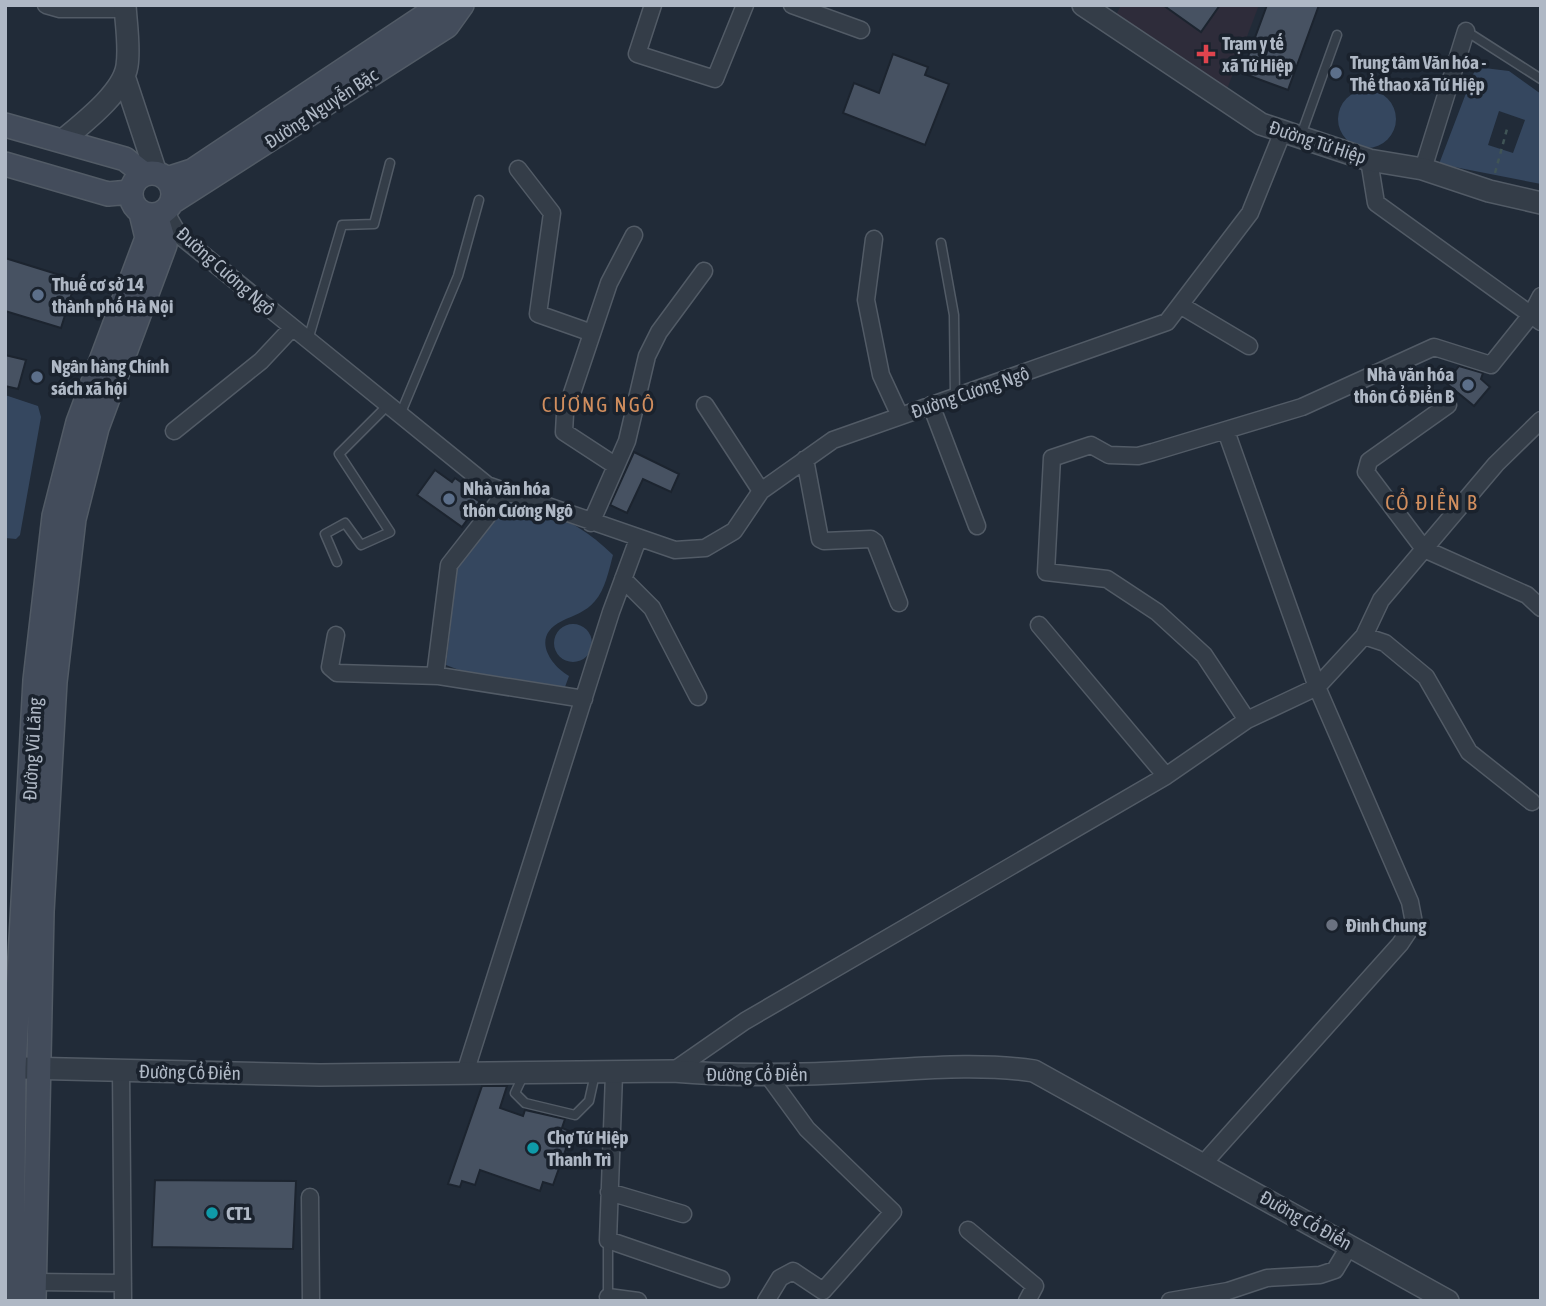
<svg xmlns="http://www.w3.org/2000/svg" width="1546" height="1306" viewBox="0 0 1546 1306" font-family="'Asap Condensed',sans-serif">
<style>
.medical{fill:#2e2c3a}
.water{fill:#35475f;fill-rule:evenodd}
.building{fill:#475262;stroke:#1c242f;stroke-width:2}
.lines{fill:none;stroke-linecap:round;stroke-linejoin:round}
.service-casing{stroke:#525b66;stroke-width:11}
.minor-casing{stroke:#525b66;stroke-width:19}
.tertiary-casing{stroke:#525b66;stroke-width:24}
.secondary-casing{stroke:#525b66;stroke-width:26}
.path{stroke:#405456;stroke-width:2.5;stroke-dasharray:5 5;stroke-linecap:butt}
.service{stroke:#343d48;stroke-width:8}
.minor{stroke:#343d48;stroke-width:16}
.tertiary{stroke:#343d48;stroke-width:21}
.secondary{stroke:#434c5b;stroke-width:23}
.health-dot{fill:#e0444e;stroke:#1a222d;stroke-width:2.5}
.service-dot{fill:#5c6f8a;stroke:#1a222d;stroke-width:2.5}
.worship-dot{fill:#6b7280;stroke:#1a222d;stroke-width:2.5}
.culture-dot{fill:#0f9aa8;stroke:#1a222d;stroke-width:2.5}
.labels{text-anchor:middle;stroke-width:7;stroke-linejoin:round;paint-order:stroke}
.poi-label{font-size:19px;font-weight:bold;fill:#afb8c5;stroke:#1a222d;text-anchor:start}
.street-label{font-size:19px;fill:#afb8c5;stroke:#1a222d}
.neighbourhood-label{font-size:21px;letter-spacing:2px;fill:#d18e5e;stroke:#1a222d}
</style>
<rect width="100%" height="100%" fill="#212b38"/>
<path class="medical" d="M1121 5H1259L1226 92 1116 15Z"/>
<path class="water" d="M1476 67 1509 71 1541 94V184L1439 164ZM1499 111 1525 120 1513 153 1488 145Z
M1338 119a29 29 0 1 1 58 0a29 29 0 1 1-58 0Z
M5 395 38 406 41 417 20 535 16 539 5 538Z
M509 502C549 508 585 527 613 555 609 570 605 590 595 601 586 612 574 615 562 621 531 636 549 664 569 676L565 687 480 678 446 665 458 559 500 505Z
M554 643a19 19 0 1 1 38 0a19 19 0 1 1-38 0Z"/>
<path class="building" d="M1163 5H1220L1201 32Z
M1267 5H1319L1288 90 1242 73Z
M893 54 928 67 925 75 949 84 925 145 843 113 854 83 879 93Z
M5 258 76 280 61 328 5 311Z
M5 355 26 360 18 389 5 386Z
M1459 366 1483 373 1481 379 1490 387 1474 406 1446 383Z
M634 452 679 474 671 492 643 479 627 513 610 505Z
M435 470 452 482 455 478 465 485 462 489 480 502 462 527 417 495Z
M482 1086H507L500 1108 523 1116 525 1110 565 1119 562 1128 572 1132 553 1185 543 1182 540 1191 480 1170 475 1185 462 1181 460 1187 448 1184Z
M155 1180 296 1181 293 1249 152 1247Z"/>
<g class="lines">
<defs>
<path id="service" d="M1466 31 1541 79
M1301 135 1337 35
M941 243 954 315 955 397
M308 340 342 225 374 224 390 163
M400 415 458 276 479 200
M337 562 325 534 345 523 361 545 390 532 339 454 388 405
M523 1076 515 1093 525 1103 575 1115 589 1101 595 1074
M608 1297V1240"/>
<path id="minor" d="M46 5 60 9H125
M653 5 637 54 715 79 745 5
M792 5 861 30
M1369 160 1376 203 1541 322
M518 169 552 213 538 314 592 333
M1423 169 1466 31
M165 211 179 235 487 485 675 550 705 548 734 531 761 491 833 440 1167 322 1250 213 1283 131
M874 239 866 300 881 375 900 416
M1180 305 1249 346
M705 405 761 491
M931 405 977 526
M1448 405 1369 461 1366 472 1424 549 1527 595 1541 608
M174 431 261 361 292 328
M805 459 820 539 824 541 871 539 875 542 899 603
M616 466 564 432 565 414 609 283 634 235
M591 523 627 441 647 356 659 332 704 271
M623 579 652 608 698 697
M1039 625 1166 776
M336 635 330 667 337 673 439 676 584 699
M1364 636 1385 643 1426 677 1469 752 1532 802
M435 676 449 565 507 491
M1247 720 1204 655 1157 612 1107 579 1046 572 1052 458 1091 445 1109 455 1138 456 1153 452 1302 407 1434 347 1491 365 1531 315 1541 296
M121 1070 123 1301
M673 1071 745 1021 1166 776 1247 720 1317 687 1364 636 1381 600 1496 464 1541 420
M465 1073 611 612 638 539
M614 1074 608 1240 721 1279
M1204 1163 1400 944 1414 923 1410 902 1317 687 1226 431
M609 1192 683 1214
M310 1197 311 1301
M968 1230 1035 1286 1027 1301
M34 1282 123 1283
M608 1297 638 1301
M766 1301 780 1278 793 1271 823 1291 893 1212 807 1129 767 1074
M1170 1301 1228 1291 1267 1278 1320 1275 1335 1270 1350 1245"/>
<path id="tertiary" d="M1083 5 1261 124 1369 160 1423 169 1489 191 1541 203
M124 76 156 173
M63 140C83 123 123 93 127 66 130 47 126 24 125 5
M23 1068 320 1075 673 1071C739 1077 806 1075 873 1071 926 1068 981 1063 1034 1071L1448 1301"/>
<path id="secondary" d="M5 125 125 159 144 174
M5 164 108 194 130 192
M131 194a21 21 0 1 1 42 0a21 21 0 1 1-42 0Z
M167 179 192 171 432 11 437 5
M172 202 447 26 462 5
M12 1301 14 1068 35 680 54 516 78 422 147 238 141 213
M34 1301 42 912 55 682 74 519 97 428 165 245 156 215"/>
</defs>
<use href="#service" class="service-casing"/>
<use href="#minor" class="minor-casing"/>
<use href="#tertiary" class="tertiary-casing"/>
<use href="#secondary" class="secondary-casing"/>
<path class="path" d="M1495 173 1507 129"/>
<use href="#service" class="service"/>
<use href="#minor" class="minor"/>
<use href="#tertiary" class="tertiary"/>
<use href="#secondary" class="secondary"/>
</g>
<path class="health-dot" d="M1202.5 43.5h7v7h7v7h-7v7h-7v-7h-7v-7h7z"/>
<g class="service-dot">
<circle cx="1336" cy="73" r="7"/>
<circle cx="38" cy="295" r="7"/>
<circle cx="37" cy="377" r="7"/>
<circle cx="1468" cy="385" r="7"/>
<circle cx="449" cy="499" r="7"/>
</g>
<circle class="worship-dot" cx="1332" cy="925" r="7"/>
<g class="culture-dot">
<circle cx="533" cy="1148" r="7"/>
<circle cx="212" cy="1213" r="7"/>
</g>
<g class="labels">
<g class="poi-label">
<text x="1222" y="50">Trạm y tế<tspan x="1222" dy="22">xã Tứ Hiệp</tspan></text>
<text x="1350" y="69">Trung tâm Văn hóa -<tspan x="1350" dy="22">Thể thao xã Tứ Hiệp</tspan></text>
<text x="52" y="291">Thuế cơ sở 14<tspan x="52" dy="22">thành phố Hà Nội</tspan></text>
<text x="51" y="373">Ngân hàng Chính<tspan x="51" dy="22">sách xã hội</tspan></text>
<text x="1454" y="381" text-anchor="end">Nhà văn hóa<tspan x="1454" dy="22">thôn Cổ Điển B</tspan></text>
<text x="463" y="495">Nhà văn hóa<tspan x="463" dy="22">thôn Cương Ngô</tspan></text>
<text x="1346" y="932">Đình Chung</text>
<text x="547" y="1144">Chợ Tứ Hiệp<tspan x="547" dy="22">Thanh Trì</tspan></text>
<text x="226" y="1220">CT1</text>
</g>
<g class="street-label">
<text transform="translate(321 108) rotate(-33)" y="7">Đường Nguyễn Bặc</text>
<text transform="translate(1318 142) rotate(18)" y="7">Đường Tứ Hiệp</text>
<text transform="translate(226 271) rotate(41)" y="7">Đường Cương Ngô</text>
<text transform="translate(970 392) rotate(-19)" y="7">Đường Cương Ngô</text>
<text transform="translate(32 749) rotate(-87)" y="7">Đường Vũ Lăng</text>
<text transform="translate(190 1072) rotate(1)" y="7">Đường Cổ Điển</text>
<text x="757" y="1081">Đường Cổ Điển</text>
<text transform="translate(1306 1220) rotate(29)" y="7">Đường Cổ Điển</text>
</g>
<g class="neighbourhood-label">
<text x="599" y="412">CƯƠNG NGÔ</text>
<text x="1432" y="510">CỔ ĐIỂN B</text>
</g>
</g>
<rect width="1546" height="1306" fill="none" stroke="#afb8c5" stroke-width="14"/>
</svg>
